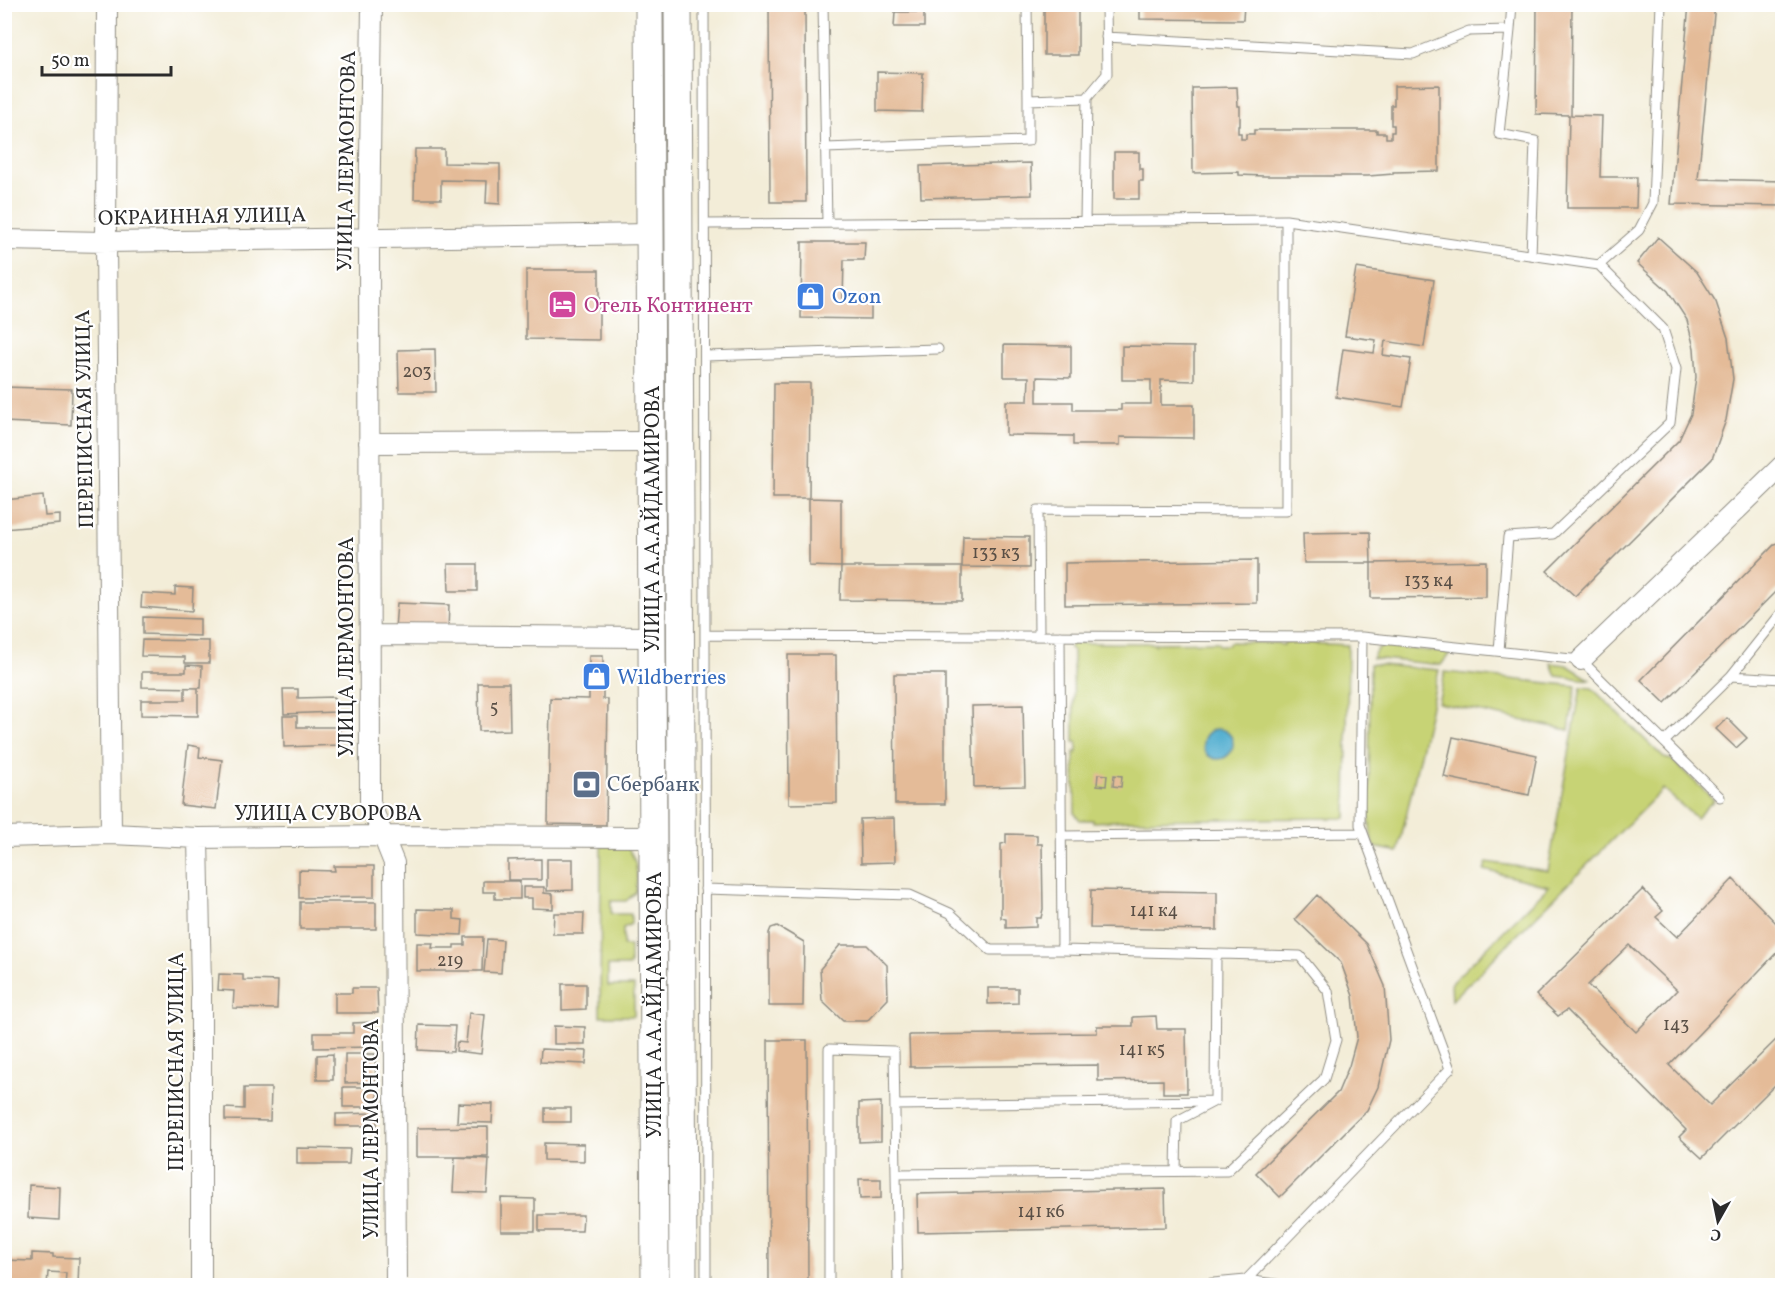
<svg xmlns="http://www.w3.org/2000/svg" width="1787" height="1290" viewBox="0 0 1787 1290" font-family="Vollkorn,serif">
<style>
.green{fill:#c7d375;stroke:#797f50;stroke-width:1.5}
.water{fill:#52afd0;stroke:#3e6d7e;stroke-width:1.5}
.building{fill:#e4bb98;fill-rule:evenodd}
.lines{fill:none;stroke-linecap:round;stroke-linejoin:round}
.service-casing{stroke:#8f8c82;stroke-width:11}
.minor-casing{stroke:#8f8c82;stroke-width:22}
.secondary-casing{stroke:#8f8c82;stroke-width:29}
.service{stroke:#fff;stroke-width:9}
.minor{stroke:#fff;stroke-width:20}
.secondary{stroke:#fff;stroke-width:27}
.labels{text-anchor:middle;stroke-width:4.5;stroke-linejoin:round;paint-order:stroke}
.number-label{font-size:18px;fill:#594f46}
.street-label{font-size:21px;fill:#2b2b2b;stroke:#fff}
.shop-label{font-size:21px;fill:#366cbe;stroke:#fff;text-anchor:start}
.hotel-label{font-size:21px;fill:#b23c85;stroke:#fff;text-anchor:start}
.service-label{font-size:21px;fill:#4e5e75;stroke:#fff;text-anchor:start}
</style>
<rect width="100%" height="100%" fill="#fff"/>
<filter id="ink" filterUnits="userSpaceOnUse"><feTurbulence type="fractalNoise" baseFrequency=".0167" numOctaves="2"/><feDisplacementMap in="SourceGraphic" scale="12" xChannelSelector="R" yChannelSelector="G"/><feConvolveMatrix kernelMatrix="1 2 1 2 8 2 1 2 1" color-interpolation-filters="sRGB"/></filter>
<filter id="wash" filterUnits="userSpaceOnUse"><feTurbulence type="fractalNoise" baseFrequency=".008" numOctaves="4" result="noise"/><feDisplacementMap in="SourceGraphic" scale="24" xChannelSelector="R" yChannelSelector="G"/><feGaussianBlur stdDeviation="1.35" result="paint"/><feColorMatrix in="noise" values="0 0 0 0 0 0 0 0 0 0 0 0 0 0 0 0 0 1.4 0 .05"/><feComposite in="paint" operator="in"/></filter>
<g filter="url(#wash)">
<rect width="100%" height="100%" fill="#f3edd8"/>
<path class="green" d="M1217 642 1219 645H1228L1230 642 1278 643 1279 644 1284 645V642L1348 645 1346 818 1130 820 1093 822V820H1080L1075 814 1074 752 1077 753V742H1074L1073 651 1070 648V645L1074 643H1151L1155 645V643Z
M1382 646 1450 653 1441 665 1372 658 1377 649Z
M1551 663 1567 665 1591 680 1556 676Z
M1370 664 1439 670 1398 852 1375 847 1371 837 1369 813Z
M1445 672 1576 686 1569 730 1438 703Z
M1581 687 1592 688 1664 758 1672 760 1714 800 1696 818 1663 789 1452 1000 1451 983 1549 886 1484 870 1487 862 1548 871Z
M601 846H626C639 861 637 874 636 892L626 901H611V914H631V924L623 928V946H630V966H608V986H634V1016H600Z"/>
<path class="water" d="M1203 744a15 15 0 1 1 30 0a15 15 0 1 1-30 0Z"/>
<g id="blocks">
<path class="building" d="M769 4H805L806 202H770Z
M1044 4H1078V55H1044Z
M1140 4H1244L1243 20 1140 19Z
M1537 4H1572L1571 115 1602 116 1600 177H1637L1636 208H1567L1569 115 1536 114Z
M1689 4H1715L1698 179 1782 181V206L1671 204Z
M895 12H924V27H894Z
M877 72 923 73 922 112 877 111Z
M1439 85V171L1393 172V174L1368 176H1264L1239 175V172L1193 173 1192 88 1237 87 1238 106H1240V126H1238V133H1241V139H1246V134H1254V130H1377V133H1386V138H1391V132H1394V125H1391V105H1394V86Z
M415 149H444V163L500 164V204L486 203 487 181 441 180V199H414Z
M1114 152H1139V169H1143V181H1139V199H1114Z
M1031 163 1032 195 921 198 920 166Z
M1658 237 1697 272 1716 302 1728 338 1733 379 1726 420 1712 459 1575 596 1547 571 1679 440 1691 414 1696 377 1694 348 1687 320 1668 291 1637 263Z
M802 242H865L864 260H844L843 301H871V319L801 318Z
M1356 268 1434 280 1424 347 1385 341 1383 355 1411 359 1403 407 1336 397 1343 349 1374 353 1376 340 1345 336Z
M526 270H599V340L526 339Z
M1004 345 1071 346V378L1037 377V402H1073V410H1121V404H1151V380H1122V346L1194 347V381L1161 380V405H1194V438L1120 437V445H1073V436L1006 435V401H1028L1029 377H1004Z
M435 349 436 392H399L398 350Z
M774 383H810L809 498H773Z
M4 387 72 389 71 425 4 422Z
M43 496 45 516 60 515V524L4 529V500Z
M809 498 841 499V567L809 566Z
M1370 532 1371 563H1304L1303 533Z
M963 536 1029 537V568L962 567Z
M1782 541V585L1665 703 1641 680 1775 544Z
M1257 560V603L1065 605V563Z
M1486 561V597L1371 598V563Z
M448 564H477V591H449Z
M841 567H962V601L840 600Z
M175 587 193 588 192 611 141 607 142 593 175 595Z
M397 603 449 605 448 630 395 628Z
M143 617 200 619V636L143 634Z
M142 640 209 641V663H185V657L141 656Z
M788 655H836L837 803 789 804Z
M589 656H603V699H608L606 825 548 824 550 698 589 699Z
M186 665 202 666 201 688 142 687V672H186Z
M894 674H945V804H895Z
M478 683H509L510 730 479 731Z
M185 688H198V716L141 715V700H185Z
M283 689H298V698L334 697 335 712 284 714Z
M1023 705 1025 786 974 787 972 706Z
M283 716H297V727H340V745L284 747Z
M1727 718 1747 738 1736 748 1716 729Z
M1453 737 1537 755 1529 795 1444 777Z
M188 745 200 747 199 757 222 760 216 809 181 805Z
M1098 774 1107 775 1106 786 1097 785Z
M1114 775 1122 776 1121 787 1113 786Z
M894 818 895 862 861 863 860 819Z
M1006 834 1037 835V844H1042L1043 909 1041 918H1036V927L1006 928V919L1001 918V844L1006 843Z
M541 859V880H508V860Z
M547 859H573V890L547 891Z
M334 866H374V897L299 898V870L335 871Z
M1733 879 1782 929V947L1669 1065 1710 1105 1782 1034V1078L1702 1158 1679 1137 1686 1130 1567 1010 1558 1016 1536 995 1643 889 1663 911 1656 917 1677 937ZM1629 945 1677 990 1636 1032 1588 985Z
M483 881H520V899H495V892H483Z
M523 887H544V893L553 894V909L532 908V898H523Z
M1091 890 1217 892V930L1090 928Z
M1317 895 1367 944 1385 986 1389 1040 1378 1087 1367 1110 1280 1197 1256 1173 1338 1092 1349 1066 1357 1037 1353 996 1341 963 1295 919Z
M300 902H376V929H300Z
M417 909 454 910V919L463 920 462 935 417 933Z
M554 913H584L583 934H553Z
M777 926 804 942 803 1006H769V933L771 928Z
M465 937H483L482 971H417V943H433L432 948H454V945H465Z
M487 939 503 940 501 973 484 972Z
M840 945H867L887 965 888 999 867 1021H843L822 1001 820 969Z
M219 974 243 975V980L278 981 277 1009 233 1008 234 991 218 990Z
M562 984H586V1009L562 1010Z
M352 988H377L378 1013H335V993H352Z
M988 988H1018V1003L988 1004Z
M469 1013 485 1015 481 1054 456 1051 457 1042 466 1043Z
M1156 1016 1157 1029H1186L1187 1093H1163V1080L1098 1081V1065L910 1067 909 1035 1097 1033V1026H1133V1017Z
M374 1022V1047L314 1048V1033H353V1023Z
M419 1025 455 1026 453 1052 418 1050Z
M554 1026 585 1027V1044H554Z
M768 1040H807L808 1286H769Z
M541 1049 587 1051 586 1064 540 1062Z
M333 1054V1080H317V1055Z
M345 1054H375L376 1082 345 1083Z
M343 1087H377L378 1107H343Z
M244 1088H271L270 1121 225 1120V1108L244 1109Z
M881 1102V1141L859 1142V1103Z
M458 1103 493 1104 492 1123 457 1122Z
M545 1108H571V1122H545Z
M377 1113V1126H336V1114Z
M488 1127V1157H417V1128Z
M544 1143 584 1144V1161L544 1160Z
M297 1148 350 1149 349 1164H297Z
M455 1157 489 1159 487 1193 453 1192Z
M859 1179H881V1198L860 1199Z
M29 1185 60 1187 59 1220 28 1218Z
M1165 1189 1166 1227 918 1232 917 1194Z
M501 1198 535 1199V1231H501Z
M539 1215H583L582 1231H539Z
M32 1253 53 1254V1257L79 1258 78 1286H65L66 1273 48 1272 47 1286H4V1260L32 1261Z"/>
</g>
</g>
<g filter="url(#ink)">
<use href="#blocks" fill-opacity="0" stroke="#8f8c82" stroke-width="1.5"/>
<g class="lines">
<defs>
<path id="service" d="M704 4 706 1286
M823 4 827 223
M1027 4 1028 100 1087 98
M1510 30 1512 4
M1106 37 1413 54 1469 31 1510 30 1499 134 1535 141 1531 255
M825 148 1028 141V100
M1085 221 1087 98 1107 74 1106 4
M705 224 1286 220 1599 265 1639 230 1653 203 1661 4
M705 356 938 349
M705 635 1362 637 1581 660 1720 797
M1039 636 1038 510 1286 511V220
M1499 651 1508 537 1553 534 1670 423 1676 369 1663 329 1599 265
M1731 676 1782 679
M1664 742 1731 676 1782 612
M1062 836 1362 833
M705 889 910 895 950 913 990 950H1062L1060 636
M895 1105 1215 1101
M1176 1171 1177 1121 1215 1101 1216 954
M1246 1280 1289 1286
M829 1286V1049L894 1051 896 1174
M898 1286 896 1174 1227 1171 1324 1079 1336 1040 1328 991 1300 956 1062 950
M1181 1286 1246 1280 1450 1069 1360 825 1362 637"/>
<path id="minor" d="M107 4 106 242 111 834
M372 4 369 238 370 803 394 863 396 1286
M4 240 106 242 652 234
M369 443 652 442
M370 635 653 637
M1581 660 1782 466
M4 837 111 834 198 838 383 836 653 837
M198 838 201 988V1286"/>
<path id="secondary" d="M649 4 655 1286
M678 4 683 1286"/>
</defs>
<use href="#service" class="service-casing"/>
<use href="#minor" class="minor-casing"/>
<use href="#secondary" class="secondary-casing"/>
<use href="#service" class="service"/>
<use href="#minor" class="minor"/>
<use href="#secondary" class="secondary"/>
</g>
</g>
<defs>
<symbol id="shop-square" viewBox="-11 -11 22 22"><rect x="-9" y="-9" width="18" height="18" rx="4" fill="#3f7fe0" stroke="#fff"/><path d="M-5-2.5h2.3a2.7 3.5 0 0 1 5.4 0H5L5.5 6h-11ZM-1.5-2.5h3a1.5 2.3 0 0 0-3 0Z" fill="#fff"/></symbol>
<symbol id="hotel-square" viewBox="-11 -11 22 22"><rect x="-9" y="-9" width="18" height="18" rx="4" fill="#d1479c" stroke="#fff"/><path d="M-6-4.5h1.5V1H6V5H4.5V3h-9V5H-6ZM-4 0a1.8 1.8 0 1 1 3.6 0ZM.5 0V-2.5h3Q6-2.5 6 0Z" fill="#fff"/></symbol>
<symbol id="bank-square" viewBox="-11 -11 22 22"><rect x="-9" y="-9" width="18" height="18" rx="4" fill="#5c6f8a" stroke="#fff"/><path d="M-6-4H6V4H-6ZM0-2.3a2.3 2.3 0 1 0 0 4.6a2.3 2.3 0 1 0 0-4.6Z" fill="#fff"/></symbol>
</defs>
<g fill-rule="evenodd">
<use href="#shop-square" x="794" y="280" width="33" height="33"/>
<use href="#hotel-square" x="546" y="288" width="33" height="33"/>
<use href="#shop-square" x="580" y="660" width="33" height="33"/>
<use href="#bank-square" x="570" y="768" width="33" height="33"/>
</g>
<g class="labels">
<g class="number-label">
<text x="417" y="377">203</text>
<text x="996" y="558">133 к3</text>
<text x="1429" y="586">133 к4</text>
<text x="494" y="713">5</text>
<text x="1154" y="916">141 к4</text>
<text x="450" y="966">219</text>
<text x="1676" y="1030">143</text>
<text x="1142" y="1055">141 к5</text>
<text x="1041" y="1217">141 к6</text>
</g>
<g class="street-label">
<text transform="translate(346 161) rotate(-89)" y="7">УЛИЦА ЛЕРМОНТОВА</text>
<text transform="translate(202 216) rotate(-1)" y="7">ОКРАИННАЯ УЛИЦА</text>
<text transform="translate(84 419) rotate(-91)" y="7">ПЕРЕПИСНАЯ УЛИЦА</text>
<text transform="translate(652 519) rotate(-90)" y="7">УЛИЦА А.А.АЙДАМИРОВА</text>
<text transform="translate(346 647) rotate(-90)" y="7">УЛИЦА ЛЕРМОНТОВА</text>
<text x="328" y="820">УЛИЦА СУВОРОВА</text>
<text transform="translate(654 1005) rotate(-90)" y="7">УЛИЦА А.А.АЙДАМИРОВА</text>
<text transform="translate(176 1062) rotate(-90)" y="7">ПЕРЕПИСНАЯ УЛИЦА</text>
<text transform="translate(371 1129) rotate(-90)" y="7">УЛИЦА ЛЕРМОНТОВА</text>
</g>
<g class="shop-label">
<text x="832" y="303">Ozon</text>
<text x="617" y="684">Wildberries</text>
</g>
<g class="hotel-label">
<text x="584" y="312">Отель Континент</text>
</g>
<g class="service-label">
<text x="607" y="791">Сбербанк</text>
</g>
</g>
<rect width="1787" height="1290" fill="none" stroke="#fff" stroke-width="24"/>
<g transform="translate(1718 1221) rotate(189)" stroke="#ffffff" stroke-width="4.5" paint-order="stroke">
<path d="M0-4.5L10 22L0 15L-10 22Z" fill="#2b2b2b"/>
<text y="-9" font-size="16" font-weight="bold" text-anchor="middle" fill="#2b2b2b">С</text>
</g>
<path d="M42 66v9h129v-9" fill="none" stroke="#2b2b2b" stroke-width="3"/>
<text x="51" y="66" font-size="18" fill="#2b2b2b" stroke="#ffffff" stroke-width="4.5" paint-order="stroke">50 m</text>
</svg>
